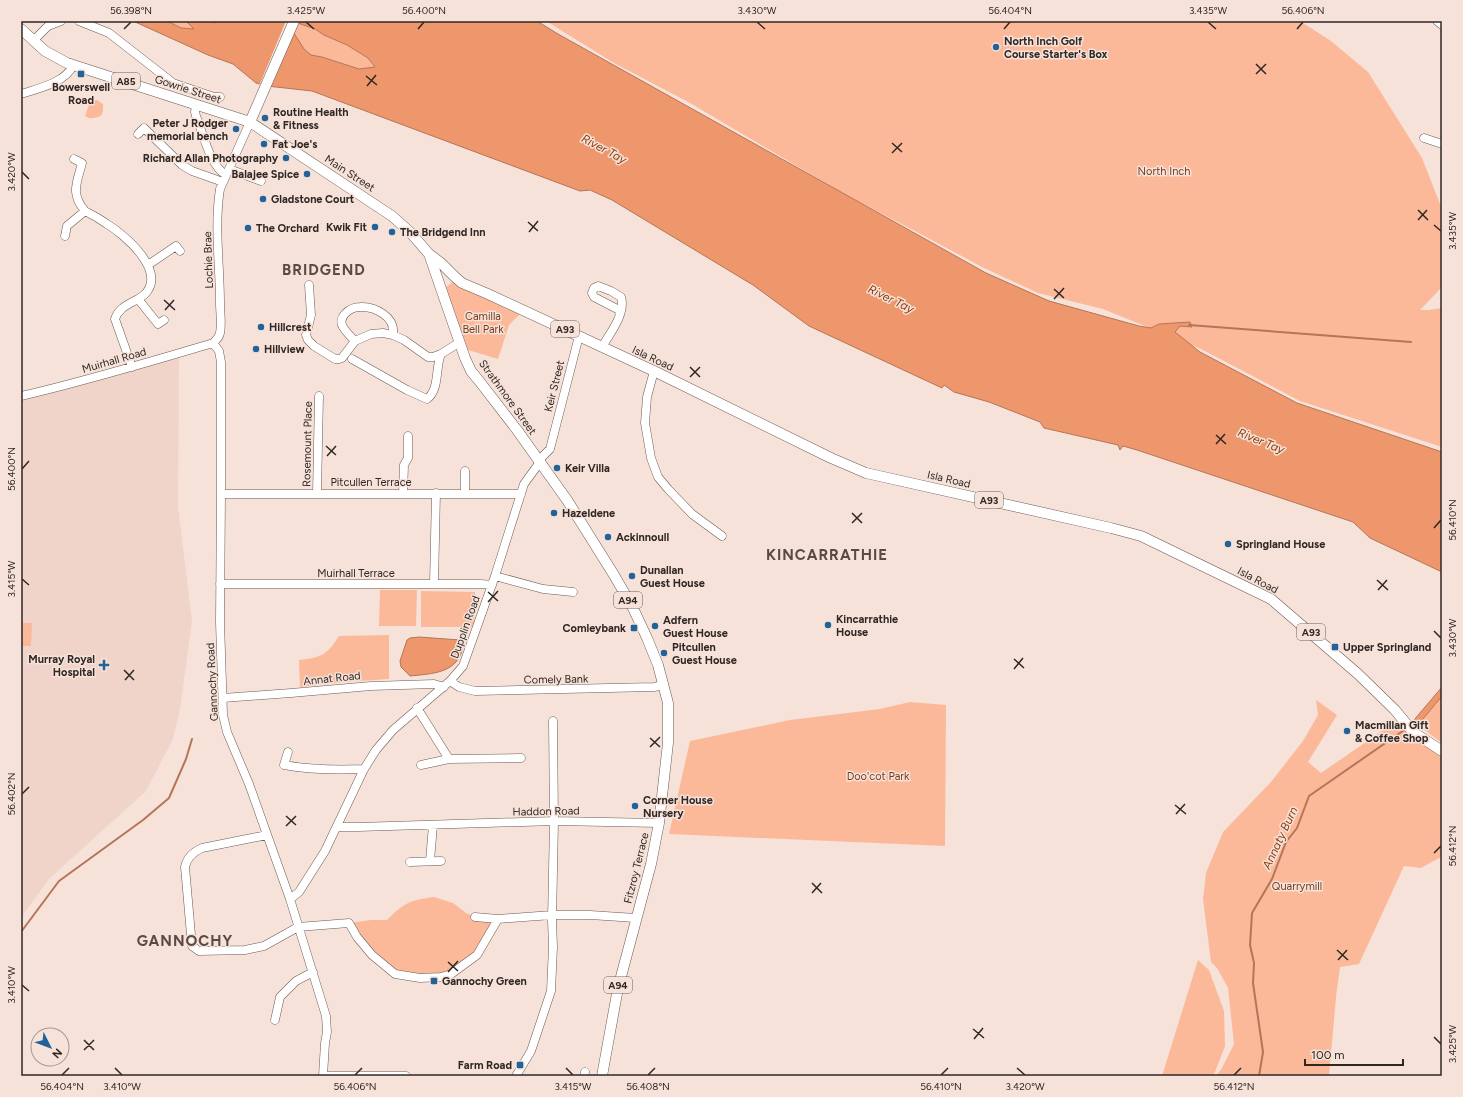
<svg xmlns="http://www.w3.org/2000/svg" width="1463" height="1097" viewBox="0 0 1463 1097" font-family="Figtree,sans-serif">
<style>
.built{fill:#f0d4c9}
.green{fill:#fbb99a}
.water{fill:#ee976c;stroke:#b57556;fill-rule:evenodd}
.pier{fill:#f6e2d9}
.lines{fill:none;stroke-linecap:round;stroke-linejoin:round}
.stream{stroke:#b57556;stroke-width:2}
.minor-casing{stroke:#6b5a53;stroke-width:9}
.major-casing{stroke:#6b5a53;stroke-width:11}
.minor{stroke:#fff;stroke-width:8}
.major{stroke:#fff;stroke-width:10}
.ticks{fill:none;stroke:#2f2724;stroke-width:1.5}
.poi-dot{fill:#216298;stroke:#f6e2d9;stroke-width:1.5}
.labels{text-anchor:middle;stroke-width:3;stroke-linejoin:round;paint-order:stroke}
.shield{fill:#f6e2d9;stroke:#6b5f5a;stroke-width:1}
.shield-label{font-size:10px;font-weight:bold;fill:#2f2724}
.poi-label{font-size:11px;font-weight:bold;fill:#2f2724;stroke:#f6e2d9;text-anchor:start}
.street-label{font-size:11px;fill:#2f2724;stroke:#f6e2d9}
.park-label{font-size:11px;fill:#753c1e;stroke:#f6e2d9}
.water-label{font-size:12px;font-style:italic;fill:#8b3d0c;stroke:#f6e2d9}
.district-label{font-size:15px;font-weight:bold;letter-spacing:1px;fill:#5b4a43;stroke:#f6e2d9}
.neatline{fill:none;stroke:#2f2724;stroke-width:1.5}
.ticks-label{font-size:10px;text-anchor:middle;fill:#2f2724}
</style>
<rect width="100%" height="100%" fill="#f6e2d9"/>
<path class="built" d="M179 358 178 507 192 621 180 709 173 739 146 791 50 878 21 917V400Z"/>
<path class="green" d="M167 21H186L195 29 181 28Z
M546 21H1300L1331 41 1368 72 1422 158 1442 209V287L1420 310H1429L1442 308V447L1300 401 1201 349 1103 309 1038 293 984 268 913 230 846 195 690 103 614 63Z
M295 22 315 29 324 35 347 45 368 58 375 68 362 70 322 57 311 55 304 49 292 31Z
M92 100H97L103 104V110L101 116C95 118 90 120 85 116L89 104Z
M454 281 522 312 509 325 498 359 468 350 446 287Z
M380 590H417L416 626H379Z
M421 591 475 592 474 627H421Z
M21 623H32L31 646H21Z
M389 635V679L344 682 300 687 299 660C322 657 326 656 339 636Z
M1442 696V743L1418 725Z
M1316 700 1337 715 1308 762 1321 773 1395 722 1442 755V858H1439L1421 868 1404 866 1359 964 1340 967 1336 997 1329 1076H1216L1222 1068 1234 1044 1228 988 1217 968 1211 962 1203 899 1206 873 1223 832 1271 782 1303 741 1318 715Z
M910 702 946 705 945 846 669 834 690 741 790 720 880 709Z
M434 897 453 903 466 913 475 917 498 919 477 955 451 974H395L372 955 349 923 371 920H387C404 903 410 900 434 897Z
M1198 960 1209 970 1224 1011 1225 1046 1215 1072 1212 1076H1162Z"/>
<path class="water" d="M133 21H167L181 28 194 29 186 21H212L214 23 218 21H537L558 34 986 273 1049 301 1139 326 1151 328 1159 324 1190 322 1192 327 1180 326 1175 332 1200 352 1297 403 1442 452V572L1370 538 1353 522 1137 450 1123 446 1120 450 1118 445 1044 428 1040 422 989 402 954 392 944 385 942 388 809 326 753 285 612 200 590 190 580 191 312 91 267 86 256 83 233 64 208 55ZM295 22 315 29 324 35 347 45 368 58 375 67 359 69 322 57 311 55 304 49 292 30Z
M419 637 460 640 464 644C462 648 462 652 460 656 451 674 428 674 410 676L401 667 400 661 407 640 410 638Z
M1442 687V696L1418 725 1414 720Z"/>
<path class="pier" d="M286 21H298L267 88 259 86Z"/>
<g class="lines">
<path class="stream" d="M1189 325 1411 342
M21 932 59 881 143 820 169 798 186 759 192 739
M1259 1076 1263 1052 1253 983 1254 963 1250 945 1252 913 1272 879 1286 842 1297 828 1309 796 1407 728"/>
<defs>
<path id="minor" d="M79 21 109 33 173 83 214 97H220
M1437 21 1442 25
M33 41 48 26 61 21
M21 94C37 89 67 82 73 65
M196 105 195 112 196 116C203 133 210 166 226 175
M138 134 144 128 182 165 192 171 223 182
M1424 138 1442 144
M74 159 82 163C77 183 70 193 85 211 93 215 100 219 107 224 125 235 167 271 145 294 135 303 119 305 115 319L132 367
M229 169 261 181
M65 236 67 226 85 211
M148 265 176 246 180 251
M309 285 311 315 306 335 308 340 314 346 335 359H339L342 358 355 341 371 334 383 333 393 335 404 340 428 357H433L441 354 460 342
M138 299 158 324 164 320
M355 341C351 337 346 332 343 327 337 317 350 307 360 307 375 306 396 317 393 335
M213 343 219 351 221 362V494L220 622 223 715 227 732 249 784 290 899 326 1016 327 1032 325 1043 323 1076
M602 347C610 333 626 314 621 297L611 291 598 286 594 288 592 293 594 297 621 311
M352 359 407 390 427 399C440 389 435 368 441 354
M654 371 647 397 645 423 651 458 658 477 668 489 692 514 722 536
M21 396C86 381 149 362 213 343 216 340 219 338 220 333 222 324 220 313 220 303 220 265 214 227 220 189L250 122
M465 471V493
M317 493 319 396
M221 494H521
M403 494 404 465 408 458V436
M495 576 543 589 573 592
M220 584H481L492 585
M434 584 436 493
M450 681 459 687 475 691 654 687 664 685
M223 698 291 693 371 686 434 684 444 687
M417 708 449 759 521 758
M288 752 284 765C311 770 338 770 364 769
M421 765 449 759
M337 827H358L554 821 659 823
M267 835 202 848C193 852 187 857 185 867L192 946 199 951 245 950 264 946 298 927 349 923 357 937 372 955 395 974 420 978 441 977 451 974 477 955 498 919 552 915H590L636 918
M430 861 433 825
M410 862 441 861
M290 899 299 892 325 851 364 769 376 750 393 730 450 681 463 666 495 576 524 484 540 462 542 457 550 449 579 336
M475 917 498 919
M275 1020 280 997 296 981 313 972
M323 1076H406
M516 1076 531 1051 551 991 553 947 552 920 554 821 553 721
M584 1076 585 1072"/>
<path id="major" d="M21 29 45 51 67 63 250 122 392 216 410 232 429 254 441 263 455 277 462 283 488 294 654 371 831 458 866 473 1111 528 1141 536 1271 599 1358 674 1395 710 1413 732 1442 751
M250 122 294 21
M429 254 465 358 471 371 480 382 517 430 567 500 614 575 633 608 647 638 658 665 668 703V743L659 823 651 864 618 988 602 1076"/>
</defs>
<use href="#minor" class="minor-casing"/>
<use href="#major" class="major-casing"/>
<use href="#minor" class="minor"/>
<use href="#major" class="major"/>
</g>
<path class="ticks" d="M306 22 314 29M757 22 765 29M1208 22 1216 29M124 29 131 22M418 29 424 22M1004 29 1010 22M1297 29 1303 22M1256 64 1266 74M1256 74 1266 64M366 76 377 85M367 86 376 75M892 143 902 152M892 153 902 143M22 172 29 179M1418 210 1428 220M1418 220 1427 210M528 222 538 231M1434 225 1441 231M529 232 538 221M1054 289 1064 298M1054 299 1064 288M164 300 175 310M165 310 174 300M690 367 700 377M690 377 700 367M1216 435 1226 444M1216 444 1225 434M326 446 336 455M327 456 336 446M22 469 29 461M852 513 862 523M852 523 862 513M1434 528 1441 520M22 579 29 585M1377 580 1388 590M1378 590 1387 580M488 592 498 601M488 602 498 591M1434 631 1441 638M1014 659 1024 668M1014 669 1023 658M124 670 134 680M125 680 134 670M650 738 660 747M650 747 660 737M22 794 29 787M1175 805 1186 814M1176 814 1185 804M286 816 296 825M286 826 296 816M1434 853 1441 846M812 883 822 893M812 893 821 883M1337 950 1348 960M1338 960 1347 950M448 962 458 971M448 972 458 961M22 985 29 991M973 1029 984 1038M1434 1037 1441 1044M974 1039 983 1028M84 1040 94 1050M84 1050 94 1040M115 1068 122 1075M566 1068 573 1075M1017 1068 1025 1075M62 1075 69 1068M355 1075 362 1068M648 1075 655 1068M941 1075 948 1068M1234 1075 1241 1068"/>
<g class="poi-dot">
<circle cx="996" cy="47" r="4"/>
<rect x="77" y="70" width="8" height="8" rx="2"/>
<circle cx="265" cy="118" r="4"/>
<circle cx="236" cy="129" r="4"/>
<circle cx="264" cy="144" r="4"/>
<circle cx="286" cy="158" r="4"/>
<circle cx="307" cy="174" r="4"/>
<circle cx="263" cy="199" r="4"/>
<circle cx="375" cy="227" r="4"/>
<circle cx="248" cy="228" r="4"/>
<circle cx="392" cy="232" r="4"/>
<circle cx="261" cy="327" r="4"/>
<circle cx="256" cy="349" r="4"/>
<circle cx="557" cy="468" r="4"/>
<circle cx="554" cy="513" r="4"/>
<circle cx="608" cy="537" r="4"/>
<circle cx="1228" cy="544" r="4"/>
<circle cx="632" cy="576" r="4"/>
<circle cx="828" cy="625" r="4"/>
<circle cx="655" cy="626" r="4"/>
<rect x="630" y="624" width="8" height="8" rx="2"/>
<rect x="1331" y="643" width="8" height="8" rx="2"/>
<circle cx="664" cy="653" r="4"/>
<path d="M102 659h4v4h4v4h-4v4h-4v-4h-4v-4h4z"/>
<circle cx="1347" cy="731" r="4"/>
<circle cx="635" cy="806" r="4"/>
<rect x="430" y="977" width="8" height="8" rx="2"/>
<rect x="516" y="1061" width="8" height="8" rx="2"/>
</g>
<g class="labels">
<g class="shield">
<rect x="112" y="73" width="28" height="16" rx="3"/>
<rect x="551" y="321" width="28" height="16" rx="3"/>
<rect x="975" y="492" width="28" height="16" rx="3"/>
<rect x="614" y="592" width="28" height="16" rx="3"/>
<rect x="1297" y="624" width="28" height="16" rx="3"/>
<rect x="604" y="977" width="28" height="16" rx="3"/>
</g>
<g class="shield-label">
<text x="126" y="85">A85</text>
<text x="565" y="333">A93</text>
<text x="989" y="504">A93</text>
<text x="628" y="604">A94</text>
<text x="1311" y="636">A93</text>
<text x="618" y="989">A94</text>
</g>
<g class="poi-label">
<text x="1004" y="45">North Inch Golf<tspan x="1004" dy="13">Course Starter's Box</tspan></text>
<text x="81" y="91" text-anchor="middle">Bowerswell<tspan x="81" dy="13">Road</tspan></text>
<text x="273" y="116">Routine Health<tspan x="273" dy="13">&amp; Fitness</tspan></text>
<text x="228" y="127" text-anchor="end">Peter J Rodger<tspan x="228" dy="13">memorial bench</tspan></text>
<text x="272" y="148">Fat Joe's</text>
<text x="278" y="162" text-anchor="end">Richard Allan Photography</text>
<text x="299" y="178" text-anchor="end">Balajee Spice</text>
<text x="271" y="203">Gladstone Court</text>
<text x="367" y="231" text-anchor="end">Kwik Fit</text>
<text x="256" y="232">The Orchard</text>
<text x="400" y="236">The Bridgend Inn</text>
<text x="269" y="331">Hillcrest</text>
<text x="264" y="353">Hillview</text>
<text x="565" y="472">Keir Villa</text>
<text x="562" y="517">Hazeldene</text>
<text x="616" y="541">Ackinnoull</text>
<text x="1236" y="548">Springland House</text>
<text x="640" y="574">Dunallan<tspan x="640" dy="13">Guest House</tspan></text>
<text x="836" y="623">Kincarrathie<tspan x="836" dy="13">House</tspan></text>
<text x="663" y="624">Adfern<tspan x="663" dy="13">Guest House</tspan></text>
<text x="626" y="632" text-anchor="end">Comleybank</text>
<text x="672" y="651">Pitcullen<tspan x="672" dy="13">Guest House</tspan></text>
<text x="1343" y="651">Upper Springland</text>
<text x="95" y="663" text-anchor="end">Murray Royal<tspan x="95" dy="13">Hospital</tspan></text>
<text x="1355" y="729">Macmillan Gift<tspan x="1355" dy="13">&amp; Coffee Shop</tspan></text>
<text x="643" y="804">Corner House<tspan x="643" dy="13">Nursery</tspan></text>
<text x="442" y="985">Gannochy Green</text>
<text x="512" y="1069" text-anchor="end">Farm Road</text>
</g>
<g class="street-label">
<text transform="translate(188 89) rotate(18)" y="4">Gowrie Street</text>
<text transform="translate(350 173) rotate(33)" y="4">Main Street</text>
<text transform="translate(208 260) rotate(-92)" y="4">Lochie Brae</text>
<text transform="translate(653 358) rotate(25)" y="4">Isla Road</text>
<text transform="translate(114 360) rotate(-16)" y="4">Muirhall Road</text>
<text transform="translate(554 386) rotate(-76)" y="4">Keir Street</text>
<text transform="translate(508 397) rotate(54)" y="4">Strathmore Street</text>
<text transform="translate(307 444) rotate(-89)" y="4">Rosemount Place</text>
<text transform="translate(949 479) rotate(13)" y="4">Isla Road</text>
<text x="371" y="486">Pitcullen Terrace</text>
<text x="356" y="577">Muirhall Terrace</text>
<text transform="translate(1258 580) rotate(28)" y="4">Isla Road</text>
<text transform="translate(465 627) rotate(-70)" y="4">Dupplin Road</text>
<text transform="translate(332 678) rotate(-6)" y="4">Annat Road</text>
<text transform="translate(556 679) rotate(-1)" y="4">Comely Bank</text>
<text transform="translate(212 682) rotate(-93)" y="4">Gannochy Road</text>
<text transform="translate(546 811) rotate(-1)" y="4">Haddon Road</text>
<text transform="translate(636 868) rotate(-76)" y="4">Fitzroy Terrace</text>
</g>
<g class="park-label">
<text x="1164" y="175">North Inch</text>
<text x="483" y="320">Camilla<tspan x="483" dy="13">Bell Park</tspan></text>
<text x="878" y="780">Doo'cot Park</text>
<text x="1297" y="890">Quarrymill</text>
</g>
<g class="water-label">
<text transform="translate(604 149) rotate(28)" y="4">River Tay</text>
<text transform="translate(891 299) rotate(26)" y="4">River Tay</text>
<text transform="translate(1261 441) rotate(22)" y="4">River Tay</text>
<text transform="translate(1280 838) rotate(-65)" y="4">Annaty Burn</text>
</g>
<g class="district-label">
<text x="324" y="275">BRIDGEND</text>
<text x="827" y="560">KINCARRATHIE</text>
<text x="185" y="946">GANNOCHY</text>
</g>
</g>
<rect width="1463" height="1097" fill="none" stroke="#f6e2d9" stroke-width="44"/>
<g transform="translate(50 1047) rotate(132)"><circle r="19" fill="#f6e2d9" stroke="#a69791"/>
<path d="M0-3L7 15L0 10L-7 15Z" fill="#216298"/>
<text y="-6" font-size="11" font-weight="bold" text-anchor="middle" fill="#2f2724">N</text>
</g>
<path d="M1305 1059v6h98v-6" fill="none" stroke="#2f2724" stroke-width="2"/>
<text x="1311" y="1059" font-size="12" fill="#2f2724" stroke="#f6e2d9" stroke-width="3" paint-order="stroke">100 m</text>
<rect x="22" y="22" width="1419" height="1053" class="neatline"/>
<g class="ticks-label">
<text x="131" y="14">56.398°N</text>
<text x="306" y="14">3.425°W</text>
<text x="424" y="14">56.400°N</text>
<text x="757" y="14">3.430°W</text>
<text x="1010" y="14">56.404°N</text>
<text x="1208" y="14">3.435°W</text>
<text x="1303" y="14">56.406°N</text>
<text transform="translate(11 172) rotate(-90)" y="4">3.420°W</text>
<text transform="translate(1452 231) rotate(-90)" y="4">3.435°W</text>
<text transform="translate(11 469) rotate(-90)" y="4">56.400°N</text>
<text transform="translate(1452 520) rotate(-90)" y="4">56.410°N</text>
<text transform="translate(11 579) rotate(-90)" y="4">3.415°W</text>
<text transform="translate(1452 638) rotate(-90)" y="4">3.430°W</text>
<text transform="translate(11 794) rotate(-90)" y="4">56.402°N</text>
<text transform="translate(1452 846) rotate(-90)" y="4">56.412°N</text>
<text transform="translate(11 985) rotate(-90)" y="4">3.410°W</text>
<text transform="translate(1452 1044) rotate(-90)" y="4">3.425°W</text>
<text x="62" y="1090">56.404°N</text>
<text x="122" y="1090">3.410°W</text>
<text x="355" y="1090">56.406°N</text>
<text x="573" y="1090">3.415°W</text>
<text x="648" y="1090">56.408°N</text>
<text x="941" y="1090">56.410°N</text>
<text x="1025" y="1090">3.420°W</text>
<text x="1234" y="1090">56.412°N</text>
</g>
</svg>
